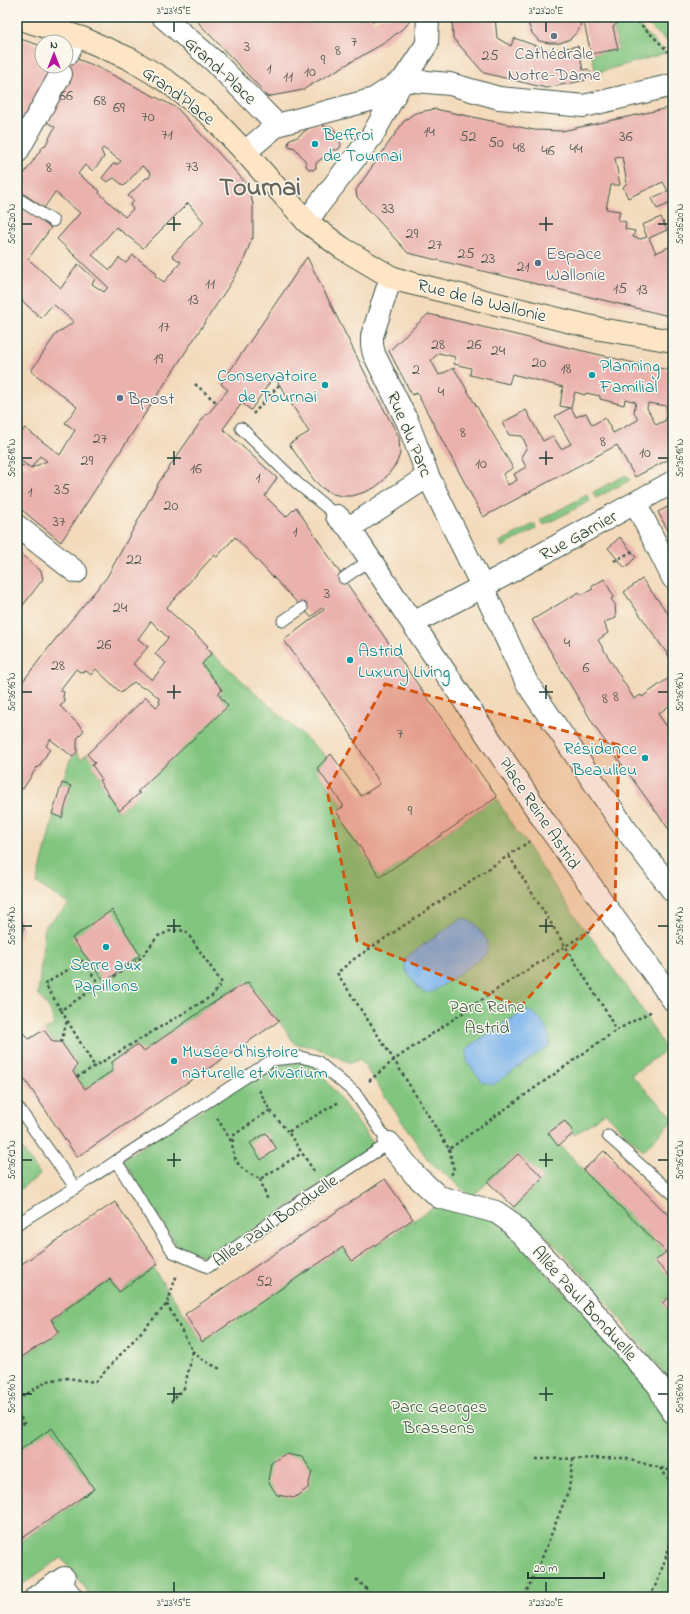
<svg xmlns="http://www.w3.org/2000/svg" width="690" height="1614" viewBox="0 0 690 1614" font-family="'Indie Flower',sans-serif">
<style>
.green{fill:#81c57f;stroke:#50815a}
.water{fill:#7cb4ec;stroke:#4e7890}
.building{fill:#eab1ad;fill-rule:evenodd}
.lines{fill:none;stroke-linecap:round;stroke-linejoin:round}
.lane-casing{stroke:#3f5548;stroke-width:13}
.street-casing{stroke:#3f5548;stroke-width:24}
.secondary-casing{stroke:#3f5548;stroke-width:24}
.path{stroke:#3f5548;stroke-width:2.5;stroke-dasharray:3 3;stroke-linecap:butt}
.lane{stroke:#fff;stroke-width:11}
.street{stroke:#fff;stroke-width:22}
.secondary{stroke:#fde5c5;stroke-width:22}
.marked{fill:#d45610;fill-opacity:0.2;stroke:#d45610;stroke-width:3;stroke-dasharray:8 5;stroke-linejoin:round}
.ticks{fill:none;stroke:#1f3d34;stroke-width:1.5}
.worship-dot{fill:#6b7280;stroke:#fbf7ec;stroke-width:1.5}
.culture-dot{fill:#0f9aa8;stroke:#fbf7ec;stroke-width:1.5}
.service-dot{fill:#5c6f8a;stroke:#fbf7ec;stroke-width:1.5}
.labels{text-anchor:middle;stroke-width:3;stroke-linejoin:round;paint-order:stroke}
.number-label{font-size:16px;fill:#525a52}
.worship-label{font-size:18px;fill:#5b616d;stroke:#fbf7ec}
.street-label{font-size:18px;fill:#1f3d34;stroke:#fbf7ec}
.culture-label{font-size:18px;fill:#0d838f;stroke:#fbf7ec;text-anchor:start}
.service-label{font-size:18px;fill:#4e5e75;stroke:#fbf7ec;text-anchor:start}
.park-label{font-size:18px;fill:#385f47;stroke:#fbf7ec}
.town-label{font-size:26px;font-weight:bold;fill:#66665e;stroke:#fbf7ec}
.neatline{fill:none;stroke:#1f3d34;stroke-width:1.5}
.ticks-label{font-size:10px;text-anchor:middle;fill:#1f3d34}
</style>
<rect width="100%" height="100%" fill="#fbf7ec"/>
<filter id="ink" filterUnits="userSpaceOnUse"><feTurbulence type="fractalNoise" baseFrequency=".025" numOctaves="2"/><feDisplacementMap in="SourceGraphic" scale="8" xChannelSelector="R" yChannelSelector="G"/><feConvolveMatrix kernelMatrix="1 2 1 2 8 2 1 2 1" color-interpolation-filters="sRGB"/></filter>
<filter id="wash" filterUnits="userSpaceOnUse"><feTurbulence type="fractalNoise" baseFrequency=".012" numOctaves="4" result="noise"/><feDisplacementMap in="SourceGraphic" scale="16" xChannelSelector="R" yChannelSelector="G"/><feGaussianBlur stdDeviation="0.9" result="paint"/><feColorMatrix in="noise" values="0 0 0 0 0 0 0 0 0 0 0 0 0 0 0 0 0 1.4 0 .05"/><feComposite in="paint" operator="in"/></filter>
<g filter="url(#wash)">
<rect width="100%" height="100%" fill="#f3dabb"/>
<path class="green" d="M624 17H629L666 53 596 73 591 54 618 49 613 27Z
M640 17H665L664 19 668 20V17H673V42L663 38Z
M626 475 630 480 596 498 593 492Z
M587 495 590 501 544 525 540 520Z
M534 524 536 529 502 547 500 542Z
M210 652 327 757 316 769 343 806 338 811 381 877 496 798 517 833C525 837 528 848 533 855 552 882 570 910 589 936H590L641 1008 666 1050 631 1075 673 1117V1120L643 1151 605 1113 574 1135 564 1121 547 1133 667 1252 673 1280V1295L663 1303 673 1315V1384L587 1278 543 1233 513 1208 543 1178 518 1154 472 1197 428 1160 360 1059 351 1063 314 1047 295 1044 279 1021 248 982 213 1003 144 1051 112 1062V1071L85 1089 73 1072 76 1065 61 1042H53L44 1030 53 1026C55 1013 45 1004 38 994L45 926 69 905 37 883 54 814 62 817 71 786 62 783 70 760 76 752 81 759 88 753 96 762 93 766 101 779 99 782 119 811 139 793 137 791 227 706 218 693 222 689 202 665Z
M312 1061 376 1147 210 1259 177 1246 123 1159 274 1065Z
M17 1142 40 1174 39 1176 17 1191Z
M438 1204 488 1211 642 1375 673 1436V1587L669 1597H91L82 1583 61 1558 17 1588V1544L95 1490 53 1429 17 1453V1356L20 1359 59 1332 52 1319 110 1279 119 1292 153 1268 202 1340 343 1247 376 1244 378 1245Z"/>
<path class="water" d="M462 918 469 920 473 923 474 922 488 942 486 943 488 947 486 953 487 954 431 993 430 992H423L420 988 419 989 405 969 406 968 404 965 406 957Z
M525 1010C540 1013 552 1031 549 1046L493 1085 482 1082 467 1061V1048Z"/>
<g id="blocks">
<path class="building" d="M193 17H370L373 22 382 17H410V19L407 25 386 42 309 86 303 90 266 97 265 93Z
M452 17H495L497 38 511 46 514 38 542 48V57L561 52V49L578 46 583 70 588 69 590 71 591 75 586 80 546 88 484 73 453 38Z
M529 17H624L613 27 618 49 591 54 583 18 578 31 570 39 560 43H549L539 41 532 33 528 23Z
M17 38 42 46V66H66V56L77 61V59L93 65 177 108 247 184 253 204V239L252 238 244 260 232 281 61 542 17 506V464L31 468 17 458V442L19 439 17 438 25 428 60 455 75 430 65 423 77 407 31 371 56 334 74 322 53 304 41 318 17 296V203L51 228 28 259 61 288 78 264 95 279 92 284 104 292 108 287 57 239 80 213 55 192 44 208 17 189V184L44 145 45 146 55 127 43 120 17 135ZM103 148 121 161 118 164H113L102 178 107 182 114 178 124 186 142 166 151 173 149 178H146L128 196 134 201 130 205 133 209 125 217 99 193 100 191 78 174 85 165 93 171 104 157 101 150ZM188 203 204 222 172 256 181 262 164 282 155 276 157 273 133 255 126 263 119 258 110 270 92 255 116 227 143 248ZM40 456 47 461 31 468Z
M673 107V202L657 209 652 198 668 191 663 182 628 198 623 187 627 183 622 157 615 158 620 185H611L606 209 620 211 618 220 626 222 625 229 635 231 633 237 641 239 647 237 642 225 661 217 667 230 649 238 656 253 673 245V317L408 253 357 197 356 190 404 121 415 113 435 109 534 130 562 131Z
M323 122 324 127 331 126 334 129 336 132 333 139 339 140 341 144 340 148 337 150H333L316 163V168L313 170 309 169 306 166V162L295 148 291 147 288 145 289 140 292 138H296L313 125Z
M673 211V224L668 214Z
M307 257 375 393 399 437 400 454 396 464 383 481 374 488 365 492 352 496H342L333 494 322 488 314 480 289 444 309 432 274 376 251 410 242 403 223 429 277 478 265 496 286 517 296 507 350 588 497 797 380 877 336 811 343 807V805L317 768 331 754 361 796 380 784 347 728 284 640 324 610 323 607 311 617 235 537 217 557 214 555 166 608 208 646 206 648 212 653 202 664 222 690 218 694 228 706 137 792 140 793 119 811 99 780 102 779 92 765 95 763 87 754 146 697 156 707 160 704 159 701 160 699 146 687 143 688 134 682 121 693 96 669 91 675 86 671 80 672 76 669 60 690 64 692 63 697 65 702 60 706 84 730 77 739V752L73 757 50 739 46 746 50 749 38 768 37 767 23 789 17 787V689L57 637 107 577 159 482 206 414 207 415 228 390 221 384ZM151 621 168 638 155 654 166 663 152 680 133 664 148 647 138 639Z
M428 314 634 363 673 371V457L635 477 617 445 483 517 417 393 412 395 389 351ZM439 353 455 357 454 364 471 368 470 375 509 384 512 374 563 387 560 406 570 408 555 416 571 444 561 449 553 436 543 441 526 410 502 423 509 435 522 436 527 447 521 457 526 467 514 474 517 480 508 485 503 474 513 468 454 368 439 375 431 360ZM575 392 585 395 586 393 600 396V399L624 405 625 399 636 402 634 412 638 420 613 433 605 418 592 425 586 413 576 417 571 408ZM648 403 667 406 666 420 656 425 647 408Z
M673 504V540L658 512Z
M620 537 636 557 625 568 608 548Z
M17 551 41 571 43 579 17 613Z
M604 579 614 597 611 599 615 604 616 618 604 622 608 633 598 640 634 699 641 695 642 697 673 675V703L658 714 673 735V835L597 730 532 620 579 592 581 595 593 589 591 587Z
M642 579 673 620V662L624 592Z
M62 783 71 786 62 818 52 814Z
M17 909 24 928 23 932 17 941Z
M112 910 140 955 105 982 72 938Z
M248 982 279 1021 77 1157 17 1068V1027L29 1039 44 1030 53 1042H61L77 1065 73 1072 85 1089 112 1071V1062L136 1045 144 1051 213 1003Z
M565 1121 574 1133 558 1146 548 1133Z
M266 1133 277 1149 261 1160 250 1143Z
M604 1151 673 1220V1280L655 1261 666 1252 583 1170Z
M518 1154 543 1177 514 1207 488 1182Z
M385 1179 413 1219 352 1261 343 1247 202 1342 185 1314Z
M115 1202 158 1264 119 1292 110 1279 51 1319 59 1332 19 1359 17 1356V1267Z
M673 1294V1304L668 1308 662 1303Z
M52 1428 94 1489 17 1542V1452Z
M285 1454 302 1457 312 1471 308 1488 294 1498 277 1495 268 1481 271 1463Z"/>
</g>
</g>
<g filter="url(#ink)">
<use href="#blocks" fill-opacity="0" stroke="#3f5548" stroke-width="1"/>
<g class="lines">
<defs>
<path id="lane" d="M71 58 82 38
M17 198 53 221
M241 428 297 483 337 516
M344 578 370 560
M283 621 302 608
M17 1106 75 1187
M608 1136 673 1194
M17 1224 91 1178 116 1161 272 1060 300 1057 317 1061 355 1093 389 1143 309 1195 208 1267 173 1252 116 1161
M64 1578 78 1597"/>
<path id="street" d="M163 17 215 62 277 125
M17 152 61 74
M245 152 277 125 374 99 403 80 450 84 499 98 584 106 673 85
M307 222 317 207 372 136 403 80 427 44 428 17
M391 277 372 336V345L374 354 408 423 428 476 482 586 527 683 624 827 673 891
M636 504 673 578
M337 516 349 528 545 822 673 1000
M17 526 76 572
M349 528 428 476
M413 623 497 579 673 482
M389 1143 415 1175 439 1197 496 1212 509 1221 570 1285 659 1386 666 1402 673 1412
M36 1597 64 1578"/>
<path id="secondary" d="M17 18 82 38 130 59 168 82 210 115 245 152 307 222 342 248 391 277 406 282 600 329 673 341"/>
</defs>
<use href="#lane" class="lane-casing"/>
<use href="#street" class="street-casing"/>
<use href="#secondary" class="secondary-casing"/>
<path class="path" d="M633 17 670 53
M195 384 217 403
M253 414 280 384
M614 561 633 551
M530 841 354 959 337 973 394 1060 449 1149 615 1031 652 1011
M509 856 610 1018 615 1031
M61 1010 45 984 82 961 100 985
M61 1042 67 1021
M77 1077 212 996 222 983 186 931 173 930 158 936 142 957 105 983 100 985 61 1010 95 1067
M369 1081 394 1060 499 988 591 930
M259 1090 270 1110 288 1132
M270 1110 234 1135C230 1146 234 1162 243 1169 248 1173 254 1176 260 1179L302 1153
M217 1118 231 1141
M449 1149 454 1170 451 1175
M314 1171 288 1132 339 1102
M260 1179 268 1201
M167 1304 192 1350 190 1365 184 1388 171 1402
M192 1351 201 1359 222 1370
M17 1400 47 1381 67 1378 95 1382 167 1304 177 1274
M17 1412 24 1423 17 1428
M536 1459 623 1458 668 1470H673
M660 1468 673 1485
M356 1579 375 1597
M518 1597 525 1595 542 1558 569 1489 573 1459
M649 1597 657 1583 673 1536"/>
<use href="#lane" class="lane"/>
<use href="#street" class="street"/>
<use href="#secondary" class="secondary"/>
</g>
</g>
<path class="marked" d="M385 684 619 745 615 901 520 1007 357 941 327 790Z"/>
<path class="ticks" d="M174 22V32M546 22V32M174 217V231M546 217V231M22 224H32M167 224H181M539 224H553M658 224H668M174 451V465M546 451V465M22 458H32M167 458H181M539 458H553M658 458H668M174 685V699M546 685V699M22 692H32M167 692H181M539 692H553M658 692H668M174 919V933M546 919V933M22 926H32M167 926H181M539 926H553M658 926H668M174 1153V1167M546 1153V1167M22 1160H32M167 1160H181M539 1160H553M658 1160H668M174 1387V1401M546 1387V1401M22 1394H32M167 1394H181M539 1394H553M658 1394H668M174 1582V1592M546 1582V1592"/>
<circle class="worship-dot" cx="554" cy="36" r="4"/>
<g class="culture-dot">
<circle cx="315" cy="144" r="4"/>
<circle cx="592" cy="375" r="4"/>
<circle cx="325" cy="385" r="4"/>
<circle cx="350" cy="660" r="4"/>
<circle cx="645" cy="758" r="4"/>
<circle cx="106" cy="947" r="4"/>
<circle cx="174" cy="1061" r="4"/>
</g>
<g class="service-dot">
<circle cx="538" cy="263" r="4"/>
<circle cx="120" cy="398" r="4"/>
</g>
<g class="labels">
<g class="number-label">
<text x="354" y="46">7</text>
<text x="247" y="51">3</text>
<text x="338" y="55">8</text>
<text x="490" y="60">25</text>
<text x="323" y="64">9</text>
<text x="269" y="73">1</text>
<text x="310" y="76">10</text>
<text x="288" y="81">11</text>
<text x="66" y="100">66</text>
<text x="100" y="105">68</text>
<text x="119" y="112">69</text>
<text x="148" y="121">70</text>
<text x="429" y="136">14</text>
<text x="167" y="139">71</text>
<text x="468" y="141">52</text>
<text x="626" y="141">36</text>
<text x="496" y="147">50</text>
<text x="519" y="152">48</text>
<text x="576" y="153">44</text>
<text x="548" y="155">46</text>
<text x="192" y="171">73</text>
<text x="49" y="172">8</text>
<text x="388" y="213">33</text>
<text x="412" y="238">29</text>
<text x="435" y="249">27</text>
<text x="466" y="258">25</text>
<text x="488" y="263">23</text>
<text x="523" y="271">21</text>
<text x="210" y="288">11</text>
<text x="620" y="293">15</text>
<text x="642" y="294">13</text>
<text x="193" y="304">13</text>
<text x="164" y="331">17</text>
<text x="438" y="349">28</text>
<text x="474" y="349">26</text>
<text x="498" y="355">24</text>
<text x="158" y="363">19</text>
<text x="539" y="367">20</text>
<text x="566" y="373">18</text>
<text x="416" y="374">2</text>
<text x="441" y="396">4</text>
<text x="463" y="437">8</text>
<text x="100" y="443">27</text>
<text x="603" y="446">8</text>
<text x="645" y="457">10</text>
<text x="87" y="465">29</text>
<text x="481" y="468">10</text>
<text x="196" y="473">16</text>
<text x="258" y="482">1</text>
<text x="62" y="494">35</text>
<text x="30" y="496">1</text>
<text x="171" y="510">20</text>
<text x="59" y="526">37</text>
<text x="295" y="536">1</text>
<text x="134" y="564">22</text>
<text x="327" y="598">3</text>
<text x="120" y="612">24</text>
<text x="567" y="647">4</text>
<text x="104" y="649">26</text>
<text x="58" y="670">28</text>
<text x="586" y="672">6</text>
<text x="616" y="701">8</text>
<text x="605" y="703">8</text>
<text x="400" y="738">7</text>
<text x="410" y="815">9</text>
<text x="264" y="1286">52</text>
</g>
<g class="worship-label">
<text x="554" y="59">Cathédrale<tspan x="554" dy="21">Notre-Dame</tspan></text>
</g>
<g class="street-label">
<text transform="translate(221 70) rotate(43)" y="6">Grand-Place</text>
<text transform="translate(179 95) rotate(37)" y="6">Grand'Place</text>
<text transform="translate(482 300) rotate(14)" y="6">Rue de la Wallonie</text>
<text transform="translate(410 434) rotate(67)" y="6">Rue du Parc</text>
<text transform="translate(578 535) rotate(-29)" y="6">Rue Garnier</text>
<text transform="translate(540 813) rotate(56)" y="6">Place Reine Astrid</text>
<text transform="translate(275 1220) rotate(-35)" y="6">Allée Paul Bonduelle</text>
<text transform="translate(585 1303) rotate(48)" y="6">Allée Paul Bonduelle</text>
</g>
<g class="culture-label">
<text x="323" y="140">Beffroi<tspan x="323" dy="21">de Tournai</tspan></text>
<text x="600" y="371">Planning<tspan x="600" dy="21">Familial</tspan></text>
<text x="317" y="381" text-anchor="end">Conservatoire<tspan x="317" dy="21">de Tournai</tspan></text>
<text x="358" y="656">Astrid<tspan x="358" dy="21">Luxury Living</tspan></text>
<text x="637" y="754" text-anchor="end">Résidence<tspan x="637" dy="21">Beaulieu</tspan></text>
<text x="106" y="970" text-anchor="middle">Serre aux<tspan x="106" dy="21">Papillons</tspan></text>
<text x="182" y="1057">Musée d'histoire<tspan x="182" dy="21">naturelle et vivarium</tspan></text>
</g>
<g class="service-label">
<text x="546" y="259">Espace<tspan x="546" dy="21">Wallonie</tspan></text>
<text x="128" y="404">Bpost</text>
</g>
<g class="park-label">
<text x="487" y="1012">Parc Reine<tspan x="487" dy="21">Astrid</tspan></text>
<text x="439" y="1412">Parc Georges<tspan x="439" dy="21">Brassens</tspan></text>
</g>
<g class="town-label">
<text x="260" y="195">Tournai</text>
</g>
</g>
<rect width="690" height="1614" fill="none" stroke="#fbf7ec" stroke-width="44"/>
<g transform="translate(54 54)"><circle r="19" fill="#fbf7ec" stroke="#a3ada2"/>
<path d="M0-3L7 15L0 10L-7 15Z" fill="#b5179e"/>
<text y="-6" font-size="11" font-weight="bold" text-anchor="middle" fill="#1f3d34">N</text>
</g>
<path d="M528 1572v6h76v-6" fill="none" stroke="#1f3d34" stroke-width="2"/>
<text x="534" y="1572" font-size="12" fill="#1f3d34" stroke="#fbf7ec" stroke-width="3" paint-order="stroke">20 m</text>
<rect x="22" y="22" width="646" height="1570" class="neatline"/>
<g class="ticks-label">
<text x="174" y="14">3°23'15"E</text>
<text x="546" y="14">3°23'20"E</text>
<text transform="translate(11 224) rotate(-90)" y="4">50°36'20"N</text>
<text transform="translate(679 224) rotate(-90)" y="4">50°36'20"N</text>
<text transform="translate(11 458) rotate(-90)" y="4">50°36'18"N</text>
<text transform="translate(679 458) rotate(-90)" y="4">50°36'18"N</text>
<text transform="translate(11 692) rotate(-90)" y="4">50°36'16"N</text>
<text transform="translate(679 692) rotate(-90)" y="4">50°36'16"N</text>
<text transform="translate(11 926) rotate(-90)" y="4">50°36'14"N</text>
<text transform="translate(679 926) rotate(-90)" y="4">50°36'14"N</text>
<text transform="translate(11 1160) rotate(-90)" y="4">50°36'12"N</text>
<text transform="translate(679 1160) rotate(-90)" y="4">50°36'12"N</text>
<text transform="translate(11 1394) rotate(-90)" y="4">50°36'10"N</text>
<text transform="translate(679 1394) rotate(-90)" y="4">50°36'10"N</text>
<text x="174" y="1606">3°23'15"E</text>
<text x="546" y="1606">3°23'20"E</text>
</g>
</svg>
